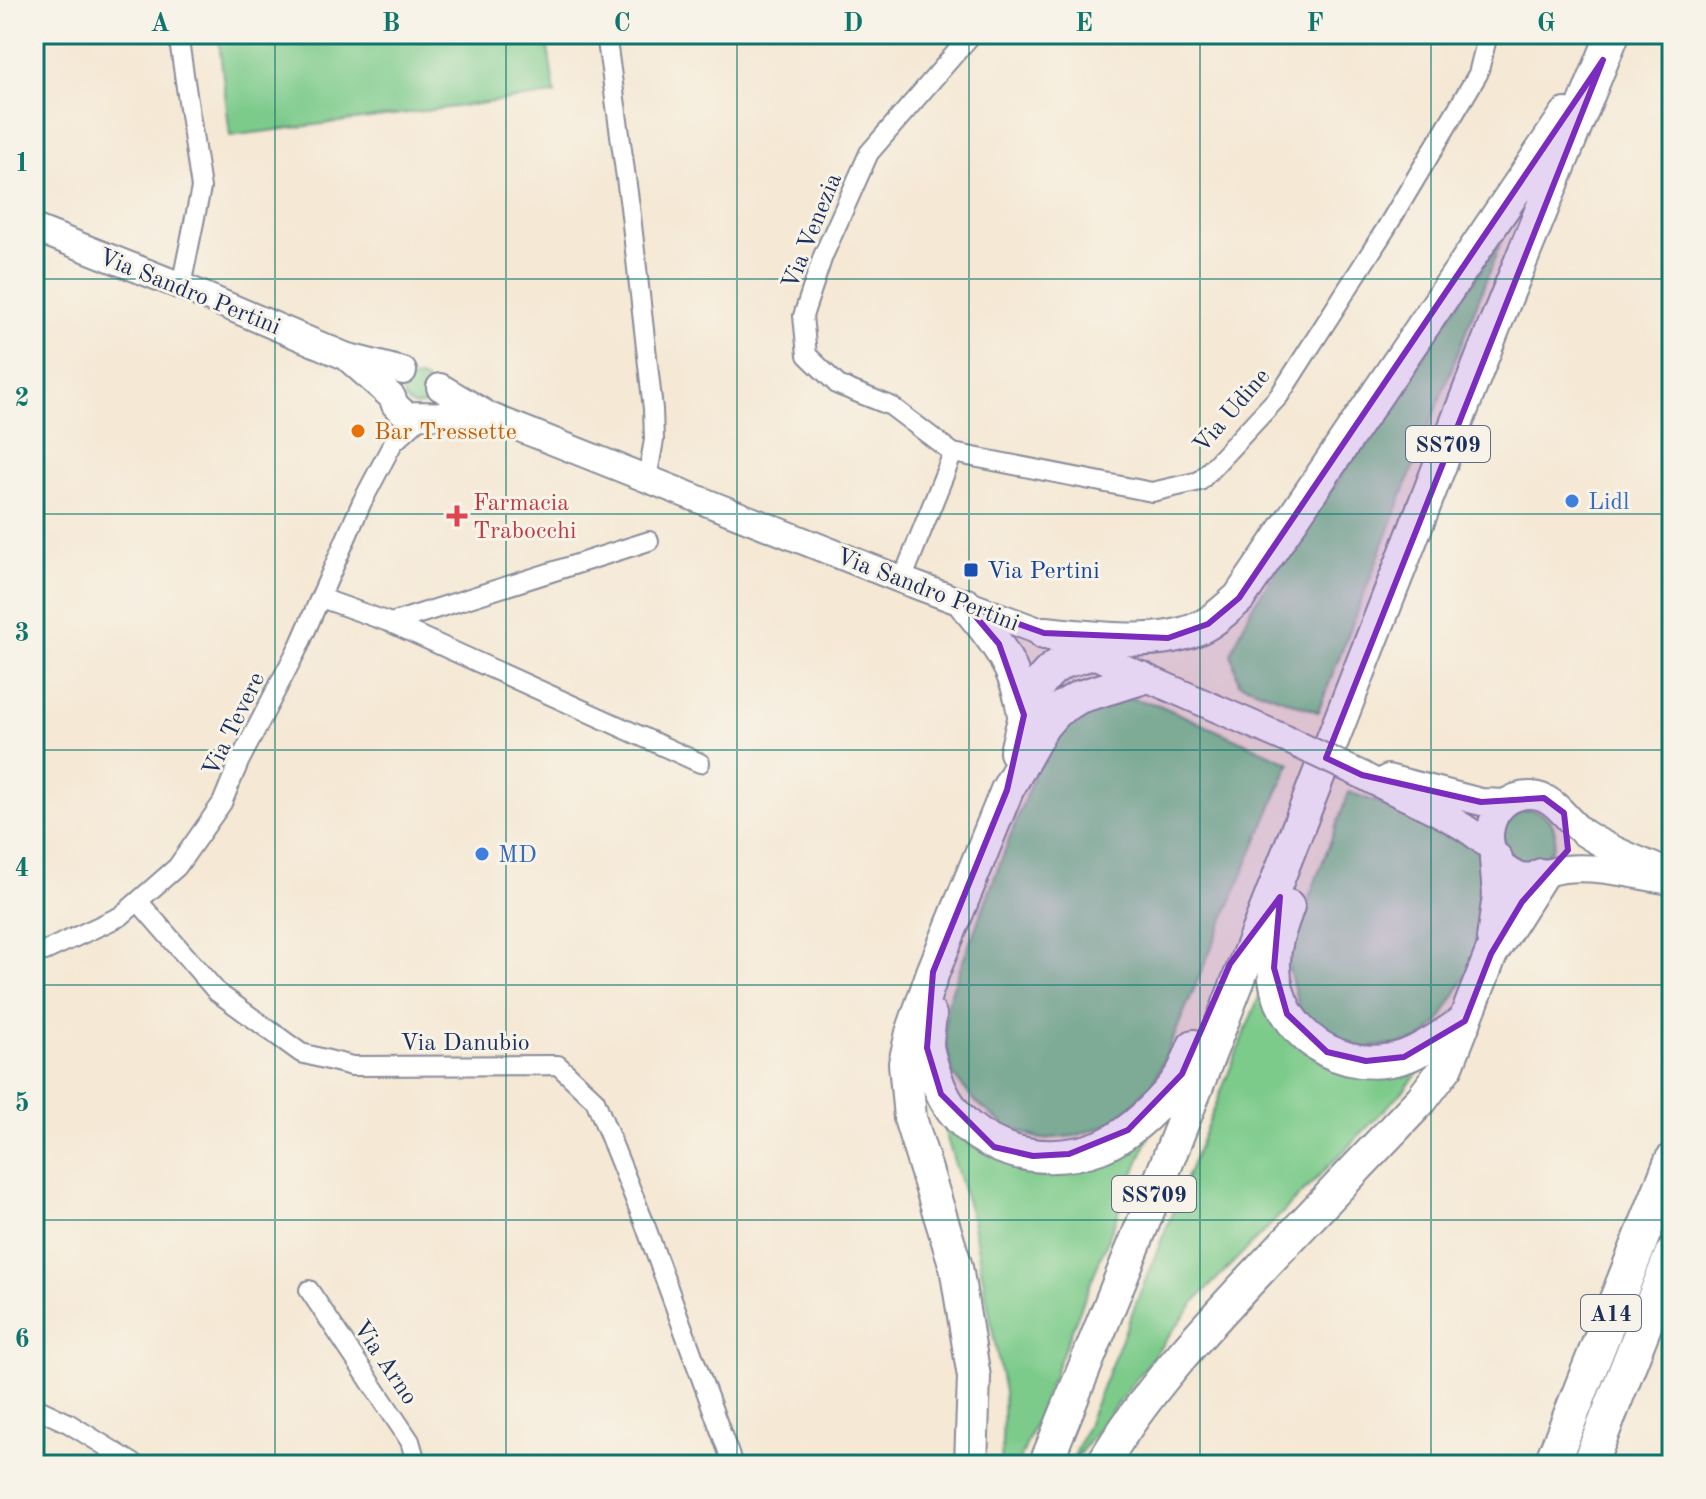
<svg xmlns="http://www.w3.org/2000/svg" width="1706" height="1499" viewBox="0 0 1706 1499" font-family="'Old Standard TT',serif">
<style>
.green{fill:#7dcb8b;stroke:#4c7d74;stroke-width:2}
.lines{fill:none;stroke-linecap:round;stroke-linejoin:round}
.minor-casing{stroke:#888c99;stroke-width:22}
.secondary-casing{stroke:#888c99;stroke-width:30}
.trunk-casing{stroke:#888c99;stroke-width:36}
.motorway-casing{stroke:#888c99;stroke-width:38}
.minor{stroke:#fff;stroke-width:18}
.secondary{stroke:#fff;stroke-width:26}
.trunk{stroke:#fff;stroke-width:32}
.motorway{stroke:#fff;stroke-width:34}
.secondary-bridge-casing{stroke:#888c99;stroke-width:30;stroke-linecap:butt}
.secondary-bridge{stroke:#fff;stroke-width:26}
.marked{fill:#7b2cbf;fill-opacity:0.2;stroke:#7b2cbf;stroke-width:6;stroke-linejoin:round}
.grid{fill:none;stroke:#0f766e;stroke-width:2;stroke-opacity:0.55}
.food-dot{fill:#e8710a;stroke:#f7f3e8;stroke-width:3}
.shop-dot{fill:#3f7fe0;stroke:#f7f3e8;stroke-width:3}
.health-dot{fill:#e0444e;stroke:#f7f3e8;stroke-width:3}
.transit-dot{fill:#1a4fb4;stroke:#f7f3e8;stroke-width:3}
.labels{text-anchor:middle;stroke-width:6;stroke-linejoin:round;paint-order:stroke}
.shield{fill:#f7f3e8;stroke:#5d6a87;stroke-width:2}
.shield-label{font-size:22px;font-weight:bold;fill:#1b2f5e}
.street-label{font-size:24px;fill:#1b2f5e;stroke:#f7f3e8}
.food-label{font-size:24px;fill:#c56008;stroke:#f7f3e8;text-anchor:start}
.shop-label{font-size:24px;fill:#366cbe;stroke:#f7f3e8;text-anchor:start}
.health-label{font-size:24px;fill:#be3a42;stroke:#f7f3e8;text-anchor:start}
.transit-label{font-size:24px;fill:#164399;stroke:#f7f3e8;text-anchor:start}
.neatline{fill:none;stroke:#0f766e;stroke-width:3}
.grid-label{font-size:26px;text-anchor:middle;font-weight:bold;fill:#0f766e}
</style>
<rect width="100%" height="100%" fill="#f7f3e8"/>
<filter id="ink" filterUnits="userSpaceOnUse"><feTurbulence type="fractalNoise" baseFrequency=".0125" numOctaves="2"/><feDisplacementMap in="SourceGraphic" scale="16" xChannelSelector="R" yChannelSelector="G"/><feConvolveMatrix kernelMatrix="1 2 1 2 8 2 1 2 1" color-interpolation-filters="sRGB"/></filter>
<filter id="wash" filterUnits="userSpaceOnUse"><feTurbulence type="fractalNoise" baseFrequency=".006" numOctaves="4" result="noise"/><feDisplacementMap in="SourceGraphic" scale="32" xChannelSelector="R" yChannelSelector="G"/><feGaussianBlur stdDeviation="1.8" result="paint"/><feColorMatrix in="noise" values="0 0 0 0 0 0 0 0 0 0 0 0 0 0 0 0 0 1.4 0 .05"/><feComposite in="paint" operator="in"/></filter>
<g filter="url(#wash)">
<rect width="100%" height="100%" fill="#f5e8d4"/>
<path class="green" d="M218 34H546L555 94 230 136Z
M1502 239 1318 712 1239 683 1231 653 1252 607Z
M403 392a14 14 0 1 1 28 0a14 14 0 1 1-28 0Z
M1129 698 1159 705 1290 763 1154 1083 1116 1122 1075 1136 1041 1139 1007 1127 976 1102 952 1074 945 1036 946 1006 1047 740C1072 711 1092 704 1129 698Z
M1349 792 1454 831 1477 849 1488 868 1478 955 1439 1022 1419 1042 1359 1049 1324 1034 1299 1008 1288 965 1296 933Z
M1503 836a26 26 0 1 1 52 0a26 26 0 1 1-52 0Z
M1261 992 1288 1037 1328 1066 1370 1079 1424 1066 1404 1090 1197 1299 1071 1465Z
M930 1084 969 1143 1023 1170 1082 1166 1151 1131 1018 1465H1001L1004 1392 972 1219Z"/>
</g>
<g filter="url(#ink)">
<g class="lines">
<defs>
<path id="minor" d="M178 34 201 188 181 286
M606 34 630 207 653 409 654 440 647 479
M972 34 869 153 823 256 803 316 807 355 838 385 891 406 953 453 1152 492 1200 481 1279 396 1385 230 1478 74 1488 34
M902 580 953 453
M321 598 391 623 700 763
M391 623 649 541
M138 901 217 992 301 1053 352 1066 558 1065 595 1100 644 1222 733 1465
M34 952 45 951 121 916 177 867 222 803 239 762 299 646 362 502 393 443 421 417
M309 1290 410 1441 417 1465
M34 1407 68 1423 136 1465"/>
<path id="secondary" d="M34 228 181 286 345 356 403 371
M349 359 392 397 395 405 406 415 485 416
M440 387 489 416 902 580 1044 633 1286 739
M1362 775C1404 799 1454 814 1490 847
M1388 778 1481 802 1506 803
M1672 874C1643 862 1610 850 1584 833 1565 820 1556 796 1531 795 1485 794 1474 860 1517 875 1533 880 1547 871 1564 869 1599 865 1637 876 1672 881"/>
<path id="trunk" d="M966 605C995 639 1018 669 1024 715
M1044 633C1093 637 1168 650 1210 622 1220 615 1230 606 1239 598L1566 115
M1016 752C1023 722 1031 680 1060 664 1069 659 1081 657 1090 654
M1288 906C1281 926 1273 945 1274 966 1275 1034 1344 1078 1406 1056 1427 1048 1446 1033 1465 1021
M1493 939 1499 895 1496 859
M930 1015C929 1025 927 1036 927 1045 928 1055 932 1066 935 1075 956 1145 1034 1172 1100 1147 1128 1136 1166 1100 1182 1074 1187 1066 1190 1055 1194 1046
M971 1465 974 1377 956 1267 910 1118 905 1063 912 1033 933 972 1007 790 1043 726 1056 711 1079 697 1142 678
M1045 1465 1148 1211 1494 327 1613 34
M1102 1465C1148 1387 1210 1323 1271 1258 1322 1205 1372 1152 1422 1099L1447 1066 1491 954 1541 875"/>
<path id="motorway" d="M1551 1465 1672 1161
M1589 1465 1672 1255"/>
</defs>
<use href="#minor" class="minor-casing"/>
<use href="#secondary" class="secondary-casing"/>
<use href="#trunk" class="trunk-casing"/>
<use href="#motorway" class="motorway-casing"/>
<use href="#minor" class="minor"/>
<use href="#secondary" class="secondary"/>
<use href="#trunk" class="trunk"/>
<use href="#motorway" class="motorway"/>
<defs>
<path id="secondary-bridge" d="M1286 739 1362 775"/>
</defs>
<use href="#secondary-bridge" class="secondary-bridge-casing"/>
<use href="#secondary-bridge" class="secondary-bridge"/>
</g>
</g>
<path class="marked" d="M1603 60 1326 758 1362 775 1481 802 1544 798 1564 813 1568 850 1522 902 1491 954 1465 1021 1404 1057 1366 1061 1327 1052 1287 1014 1274 968 1280 897 1230 964 1182 1074 1128 1130 1069 1154 1033 1156 994 1147 941 1094 927 1048 933 972 1007 790 1024 715 999 644 966 605 1044 633 1168 638 1208 624 1239 598Z"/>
<path class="grid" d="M275 34V1465M506 34V1465M737 34V1465M969 34V1465M1200 34V1465M1431 34V1465M34 279H1672M34 514H1672M34 750H1672M34 985H1672M34 1220H1672"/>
<circle class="food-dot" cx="358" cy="431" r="8"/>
<g class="shop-dot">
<circle cx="1572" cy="501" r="8"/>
<circle cx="482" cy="854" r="8"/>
</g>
<path class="health-dot" d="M453 504h8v8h8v8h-8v8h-8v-8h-8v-8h8z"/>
<rect class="transit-dot" x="963" y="562" width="16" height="16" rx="4"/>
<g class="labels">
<g class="shield">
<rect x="1406" y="426" width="84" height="36" rx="6"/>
<rect x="1112" y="1176" width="84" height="36" rx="6"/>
<rect x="1581" y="1295" width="60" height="36" rx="6"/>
</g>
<g class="shield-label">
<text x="1448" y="452">SS709</text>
<text x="1154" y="1202">SS709</text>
<text x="1611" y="1321">A14</text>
</g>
<g class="street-label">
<text transform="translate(811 231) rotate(-68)" y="8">Via Venezia</text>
<text transform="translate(190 291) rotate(22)" y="8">Via Sandro Pertini</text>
<text transform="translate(1231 410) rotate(-49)" y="8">Via Udine</text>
<text transform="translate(928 589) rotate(21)" y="8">Via Sandro Pertini</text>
<text transform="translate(233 724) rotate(-64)" y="8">Via Tevere</text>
<text x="465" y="1050">Via Danubio</text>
<text transform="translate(386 1362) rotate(56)" y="8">Via Arno</text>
</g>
<g class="food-label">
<text x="374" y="439">Bar Tressette</text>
</g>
<g class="shop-label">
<text x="1588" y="509">Lidl</text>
<text x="498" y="862">MD</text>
</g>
<g class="health-label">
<text x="473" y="510">Farmacia<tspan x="473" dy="28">Trabocchi</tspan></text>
</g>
<g class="transit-label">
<text x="987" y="578">Via Pertini</text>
</g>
</g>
<rect width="1706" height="1499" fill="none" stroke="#f7f3e8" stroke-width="88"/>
<rect x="44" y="44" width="1618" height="1411" class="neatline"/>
<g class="grid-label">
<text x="160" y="31">A</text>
<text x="391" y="31">B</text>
<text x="622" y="31">C</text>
<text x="853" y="31">D</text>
<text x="1084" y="31">E</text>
<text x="1315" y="31">F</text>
<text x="1546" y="31">G</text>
<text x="22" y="171">1</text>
<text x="22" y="406">2</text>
<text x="22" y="641">3</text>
<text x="22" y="876">4</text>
<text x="22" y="1111">5</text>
<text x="22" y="1347">6</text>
</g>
</svg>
